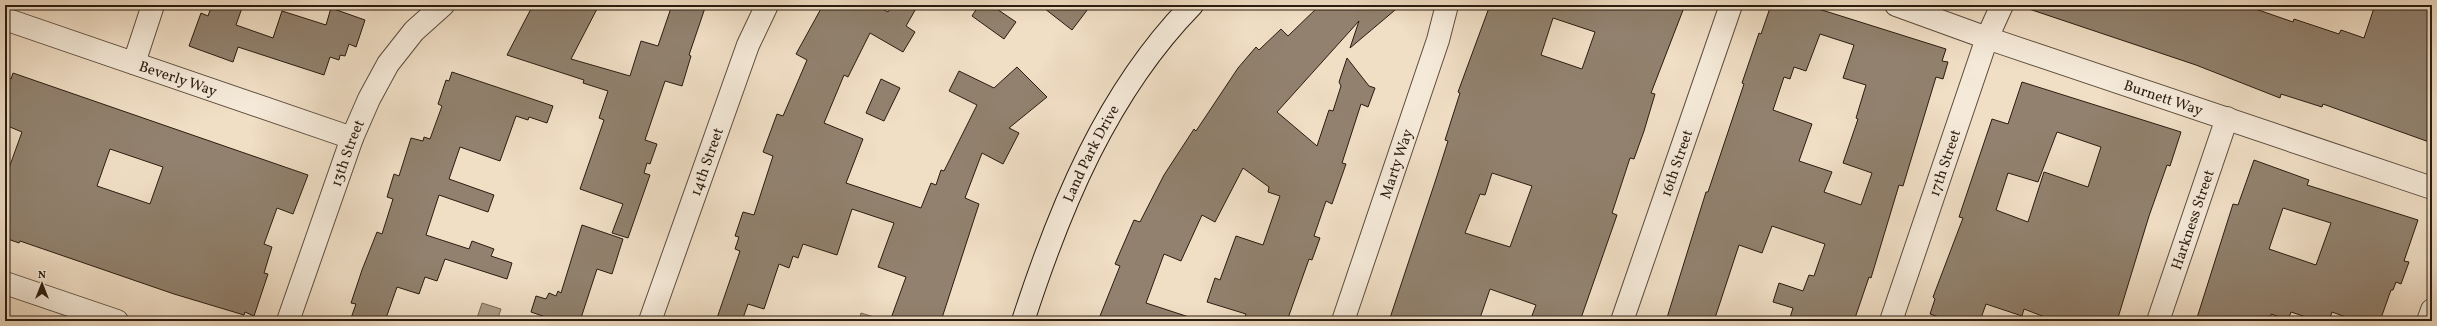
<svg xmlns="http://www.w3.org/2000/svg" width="2437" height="326" viewBox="0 0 2437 326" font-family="Vollkorn,serif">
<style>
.water{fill:#ad9c87;stroke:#796957}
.building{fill:#91816e;stroke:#2a1c10;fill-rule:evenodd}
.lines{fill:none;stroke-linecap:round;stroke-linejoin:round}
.street-casing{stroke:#5c4c3d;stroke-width:24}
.secondary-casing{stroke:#2a1c10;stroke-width:24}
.street{stroke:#f5ead9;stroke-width:22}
.secondary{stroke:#f5ead9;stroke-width:22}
.labels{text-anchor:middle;stroke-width:3;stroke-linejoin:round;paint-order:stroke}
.street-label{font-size:15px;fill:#2a1c10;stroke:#f5ead9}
</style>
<rect width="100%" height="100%" fill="#f0dec5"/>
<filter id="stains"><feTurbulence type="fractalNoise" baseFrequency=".005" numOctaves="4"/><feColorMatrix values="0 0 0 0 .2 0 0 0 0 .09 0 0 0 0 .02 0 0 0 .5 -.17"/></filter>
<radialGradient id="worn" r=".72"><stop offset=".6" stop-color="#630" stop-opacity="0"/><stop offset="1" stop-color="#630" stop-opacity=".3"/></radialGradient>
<path class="water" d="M482 303 501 309 497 321H476Z
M861 313 874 317 872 321H859Z"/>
<path class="building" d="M212 5H243L236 25 273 38 282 11 326 25 331 8 365 20 356 47 349 44 345 56 340 55 339 60 330 57 324 75 238 47 233 62 189 46 201 13 208 16Z
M533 5H599L571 59 630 76 641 41 658 46 672 5H706L689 55 691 56 682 86 665 81 645 140 657 144 650 164 647 163 644 173 650 175 628 238 612 233 623 204 580 189 604 120 599 118 608 91 583 83 584 80 507 55Z
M823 5H875L888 12 893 5H918L906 26 915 32 903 52 870 33 848 77 844 75 824 123 863 139 846 183 921 208 931 183 936 185 941 170 944 171 977 105 949 91 959 71 994 88 1017 67 1047 97 1009 128 1019 133 1003 164 982 153 965 198 979 204 941 321H890L906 277 878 267 894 223 852 209 837 255 803 244 798 258 793 256 789 268 779 264 764 309 748 304 742 321H716L740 251 735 249 739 237 735 236 743 212 754 215 773 156 763 152 777 114 783 116 807 60 796 54Z
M979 5H991L1016 22 1004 39 972 16Z
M1040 5H1091L1072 30Z
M1320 5H1401L1350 48 1359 21 1277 112 1317 146 1329 110 1333 111 1341 86 1339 82 1347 58 1369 86 1375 88 1368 107 1361 104 1342 163 1346 164 1332 204 1326 201 1314 236 1320 238 1312 260 1309 259 1287 321H1243L1246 314 1207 302 1215 278 1220 280 1236 236 1263 245 1280 196 1268 192 1269 187 1243 168 1215 222 1202 215 1181 261 1164 254 1146 303 1189 317 1188 321H1098L1120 266 1115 264 1134 220 1140 222 1164 175 1194 129 1196 131 1238 68 1256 47 1259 50 1281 29 1288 36Z
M1490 5H1685L1651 93 1655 94 1644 131 1634 159 1630 158 1612 213 1617 215 1580 321H1530L1536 305 1490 289 1479 321H1389L1436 179 1448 141 1445 140 1460 93 1458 92ZM1553 18 1595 32 1582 69 1541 55ZM1492 173 1532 186 1510 247 1465 233 1480 194 1485 195Z
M1771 5H1806L1946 49 1942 61 1948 62 1943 79 1936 77 1903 186 1899 185 1871 278 1869 277 1854 321H1789L1793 308 1773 302 1779 283 1803 291 1809 275 1814 276 1825 244 1772 226 1762 253 1739 245 1714 321H1666L1706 192H1708L1744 84 1742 83 1759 33 1761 34ZM1820 34 1854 45 1843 78 1866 85 1856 118 1858 119 1843 163 1872 173 1861 205 1824 192 1832 172 1799 161 1812 124 1773 110 1784 77 1790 79 1794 67 1806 71Z
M2027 5H2244L2293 22 2294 19 2339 34 2341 30 2364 38 2375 5H2432V143L2323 104 2322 107 2281 94 2280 98 2196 65 2026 8Z
M452 72 553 106 547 123 529 117 528 120 516 116 500 161 460 147 449 179 494 195 488 212 439 195 426 235 469 249 472 241 494 249 491 256 512 263 507 279 445 259 437 281 425 277 419 294 397 287 385 321H350L356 304 351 303 362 270 377 232 382 234 393 199 387 197 394 174 399 176 411 138 423 141 424 137 430 139 442 106 438 104 446 80 449 81Z
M13 73 308 175 293 214 277 208 264 244 272 247 264 273 268 274 254 316 245 312 244 315 174 294 20 241 19 243 5 238V179L22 132 5 125V76L11 79ZM110 149 163 167 150 204 97 186Z
M881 79 900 88 884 121 866 113Z
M2022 82 2181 132 2170 166 2167 165 2149 216 2117 321H2055L2024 309 2022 316 1986 304 1980 321H1951L1930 314 1935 299 1933 297 1963 218 1959 217 1992 119 2008 124ZM2057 132 2101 147 2088 187 2044 172 2028 222 1996 210 2008 173 2038 182Z
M2254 160 2309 180 2307 185 2418 220 2404 261 2409 262 2401 284 2396 282 2393 290H2391L2380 321H2357L2332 312 2329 321H2318L2291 312 2288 320 2271 314 2270 321H2196L2233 204 2238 205ZM2283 208 2331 223 2316 265 2269 249Z
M582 225 623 239 612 274 597 269 580 321H557L531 312 536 296 546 299 549 293 556 296 558 291 561 293Z"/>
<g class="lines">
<defs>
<g id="street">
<path id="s1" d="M1896 5 1987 38 2432 188"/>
<path id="s2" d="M5 19 352 138"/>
<path d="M134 63 153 5"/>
<path d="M5 283 117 321"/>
<path id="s3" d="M288 321 352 138 369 99 388 64 414 31 443 5"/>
<path id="s4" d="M650 321 748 45 767 5"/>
<path id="s5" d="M1343 321 1438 40 1447 5"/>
<path id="s6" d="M1622 321 1731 5"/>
<path id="s7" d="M1891 321 1987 38 2002 5"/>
<path id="s8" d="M2158 321 2227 118"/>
<path d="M2428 321 2432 310"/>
</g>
<g id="secondary">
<path id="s9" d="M1023 321C1060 207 1107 92 1192 5"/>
</g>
</defs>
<use href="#street" class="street-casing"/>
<use href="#secondary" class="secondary-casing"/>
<use href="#street" class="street"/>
<use href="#secondary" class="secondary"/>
</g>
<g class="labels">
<g class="street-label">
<text dy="5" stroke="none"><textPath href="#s2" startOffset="183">Beverly Way</textPath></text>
<text dy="5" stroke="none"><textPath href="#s1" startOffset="283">Burnett Way</textPath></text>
<text dy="5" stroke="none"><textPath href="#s3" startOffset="178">13th Street</textPath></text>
<text dy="5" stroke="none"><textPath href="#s9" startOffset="181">Land Park Drive</textPath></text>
<text dy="5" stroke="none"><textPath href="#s4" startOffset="169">14th Street</textPath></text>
<text dy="5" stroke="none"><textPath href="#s7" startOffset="167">17th Street</textPath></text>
<text dy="5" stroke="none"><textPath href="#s5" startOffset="166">Marty Way</textPath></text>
<text dy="5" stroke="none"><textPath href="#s6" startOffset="167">16th Street</textPath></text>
<text dy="5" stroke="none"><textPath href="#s8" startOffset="107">Harkness Street</textPath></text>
</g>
</g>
<rect width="2437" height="326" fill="none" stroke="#f0dec5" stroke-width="20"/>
<rect x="6" y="6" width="2425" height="314" fill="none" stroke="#2a1c10" stroke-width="2"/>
<rect x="10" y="10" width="2417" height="306" fill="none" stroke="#2a1c10"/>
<g transform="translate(42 284)" stroke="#f5ead9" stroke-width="3" paint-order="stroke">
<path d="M0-3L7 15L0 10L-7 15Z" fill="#2a1c10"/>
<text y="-6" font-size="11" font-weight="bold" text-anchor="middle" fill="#2a1c10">N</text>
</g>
<rect width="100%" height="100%" filter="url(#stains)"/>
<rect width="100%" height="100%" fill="url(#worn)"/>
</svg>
